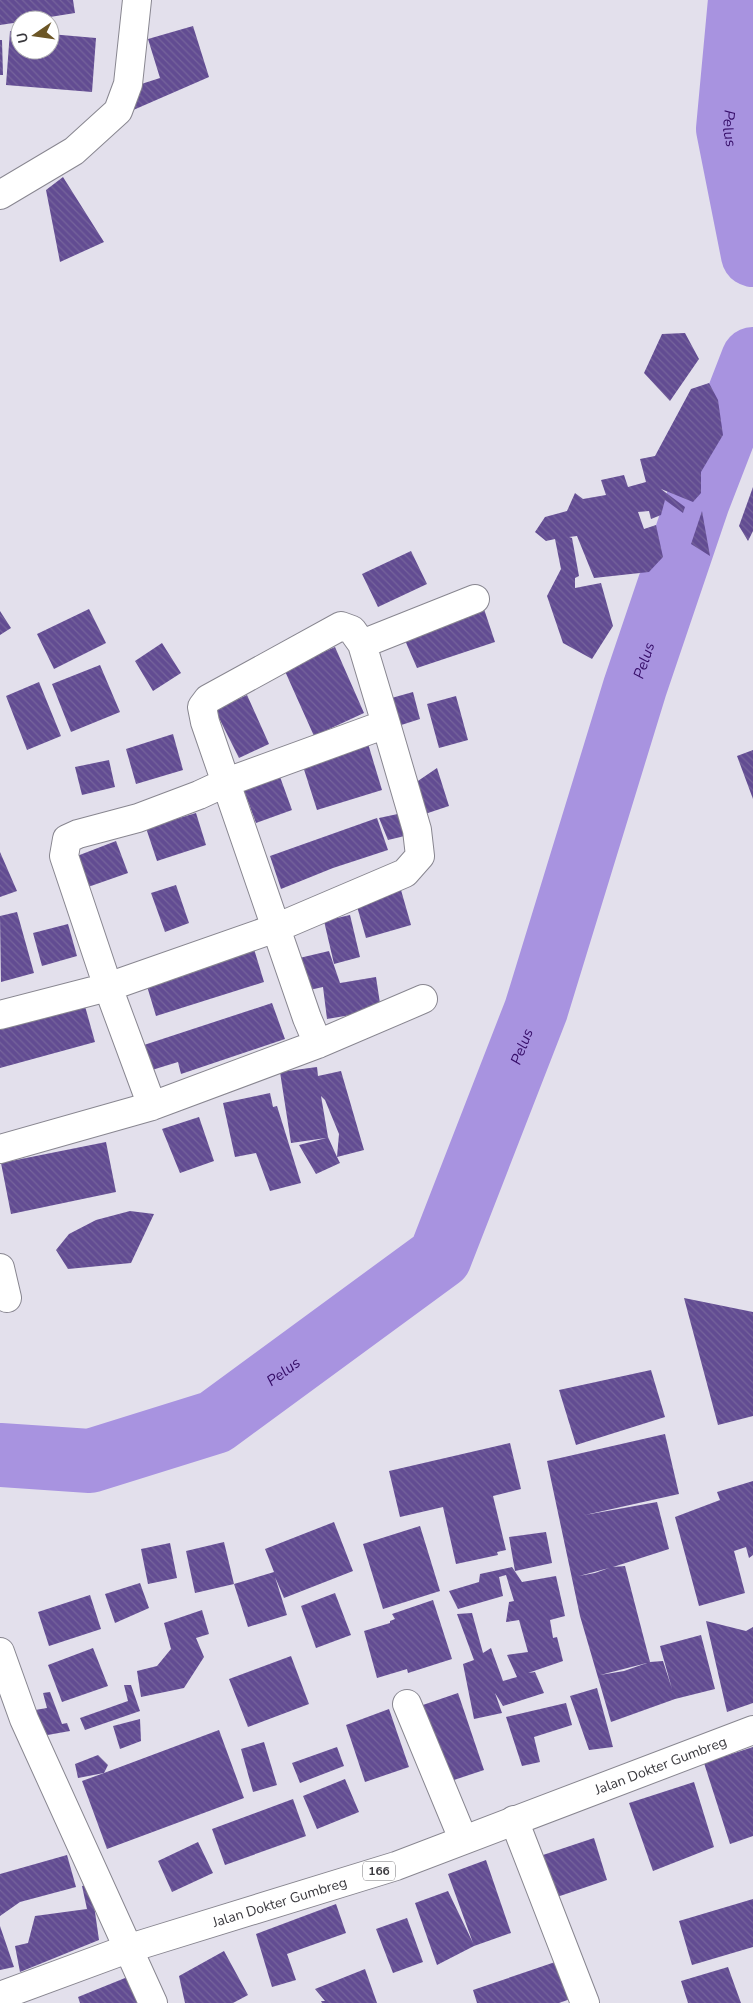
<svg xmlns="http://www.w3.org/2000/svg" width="753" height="2003" viewBox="0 0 753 2003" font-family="'Nunito Sans',sans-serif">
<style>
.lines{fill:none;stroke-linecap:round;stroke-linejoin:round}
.river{stroke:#a893e0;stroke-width:64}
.building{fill:url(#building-back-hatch);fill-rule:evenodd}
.minor-casing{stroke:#888690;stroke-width:30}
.primary-casing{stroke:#888690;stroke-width:30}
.minor{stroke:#fff;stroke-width:28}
.primary{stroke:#fff;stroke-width:28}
.labels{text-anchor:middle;stroke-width:5;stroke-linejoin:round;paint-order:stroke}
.shield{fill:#fff;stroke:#757478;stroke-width:1}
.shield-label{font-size:12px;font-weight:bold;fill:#3a393e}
.street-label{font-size:14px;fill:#3a393e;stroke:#fff}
.water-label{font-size:15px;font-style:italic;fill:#350c67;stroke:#fff}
</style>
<defs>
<pattern id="building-back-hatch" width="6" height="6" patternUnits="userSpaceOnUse" patternTransform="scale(1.25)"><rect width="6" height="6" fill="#624c92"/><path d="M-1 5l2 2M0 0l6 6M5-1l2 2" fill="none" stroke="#76649c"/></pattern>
</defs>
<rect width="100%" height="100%" fill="#e3e0ec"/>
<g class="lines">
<g class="river">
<path id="s1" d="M740 0 728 129 753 255"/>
<path id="s2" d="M0 1455 90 1461 215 1422 440 1257 536 1010 635 687 698 501 753 359"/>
</g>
</g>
<path class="building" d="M0 0H73L75 13 31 20H20V22L0 25Z
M193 26 209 77 131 111 132 87 160 78 148 39Z
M10 31 20 32V50H50V34L96 38 92 92 6 85Z
M0 40H2L3 75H0Z
M63 177 104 242 60 262 46 190Z
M685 333 699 359 670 401 644 373 662 334Z
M709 383 718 400 723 435 701 472V493L693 502 661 489 685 507 683 513 665 500 661 515 651 519 649 511 638 512 644 529 656 525 663 557 649 572 594 578 577 536 569 537 572 538 579 576 575 578V588L601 583 613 626 592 659 563 643 547 596 561 569 555 539 546 541 535 532 545 517 567 511 575 493 583 499 606 495 601 480 624 475 628 487 646 482 640 459 655 456 691 389Z
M753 487V531L748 541 739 526Z
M702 511 710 556 691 544Z
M411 551 427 584 378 607 362 574Z
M89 609 106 643 54 669 37 634Z
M484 609 495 642 417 668 404 638Z
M0 611 11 628 0 635Z
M162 643 181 673 153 691 135 661Z
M335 647 364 713 314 736 284 669Z
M100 665 120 712 71 732 52 684Z
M39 682 61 736 27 750 6 696Z
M413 692 420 719 395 727 388 699Z
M247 695 269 744 239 758 215 710Z
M456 696 468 740 439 748 427 704Z
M173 734 183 770 136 784 126 749Z
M366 737 382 790 317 810 300 757Z
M753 750V799L737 756Z
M109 760 115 787 82 795 75 767Z
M437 768 449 806 425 814 412 785Z
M279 774 292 810 256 823 243 788Z
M407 812 413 834 388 840 379 818Z
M196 813 206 845 157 861 146 828Z
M377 818 388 850 333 868 281 889 270 856Z
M116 841 128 873 88 887 77 856Z
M0 852 17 891 0 897Z
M399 883 411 925 366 938 354 896Z
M176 885 189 923 165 932 151 893Z
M17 912 34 973 1 982 0 916Z
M350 915 360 957 334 964 324 921Z
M68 924 77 956 42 966 33 933Z
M254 949 264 982 156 1016 146 983Z
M329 951 340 983 376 977 381 1010 327 1019 323 987 305 991 291 960Z
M83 999 95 1042 0 1068V1022Z
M272 1003 285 1039 181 1074 178 1062 152 1070 144 1045Z
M317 1067 318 1076 341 1071 364 1150 337 1157 340 1163 316 1174 299 1145 326 1138 291 1143 280 1072ZM321 1096 325 1100 339 1134 337 1157 328 1137Z
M270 1093 273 1107 277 1106 301 1183 270 1191 256 1153 235 1157 223 1103Z
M199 1117 214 1161 180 1173 162 1129Z
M106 1142 116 1192 11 1214 1 1163Z
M130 1211 154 1214 131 1263 68 1269 56 1250 69 1234 96 1220Z
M684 1298 753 1312V1416L718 1425Z
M651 1370 665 1417 576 1445 559 1390Z
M665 1434 679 1494 585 1515 657 1502 669 1549 613 1567 625 1566 650 1662 663 1661 672 1689 660 1646 701 1635 715 1689 675 1699 611 1722 580 1616 547 1461ZM609 1568 595 1573 579 1576ZM647 1663 624 1671 600 1675Z
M510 1443 521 1489 493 1496 506 1550 497 1552 498 1555 456 1564 443 1507 400 1517 389 1471Z
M753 1481V1555L749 1558 746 1547 734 1551 745 1593 699 1606 675 1517 720 1500 717 1492Z
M334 1522 353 1571 284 1598 275 1577 287 1615 248 1627 234 1584 274 1572 265 1549Z
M420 1526 440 1591 383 1609 363 1544Z
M546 1532 552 1563 515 1571 509 1537Z
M224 1542 234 1584 195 1593 186 1551Z
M170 1543 177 1578 148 1584 141 1549Z
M512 1567 522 1582 556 1576 565 1616 550 1620 553 1638 557 1637 563 1661 528 1673 535 1672 544 1693 503 1706 495 1693 502 1713 474 1719 463 1664 474 1660 457 1614 472 1613 483 1653 491 1648 503 1681 517 1677 507 1655 528 1652 519 1620 506 1622 509 1602 514 1601 506 1575 499 1577 503 1596 458 1609 449 1591 479 1582 480 1574Z
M140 1583 149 1608 115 1623 105 1594Z
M335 1593 351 1635 316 1648 301 1606Z
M90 1595 101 1629 49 1646 38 1612Z
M433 1600 452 1659 408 1673 407 1669 377 1678 364 1631 390 1623V1621L395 1619 392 1614Z
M202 1610 209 1634 196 1638 204 1657 184 1688 141 1697 137 1671 157 1666 171 1649 164 1623Z
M706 1621 746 1631 753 1627V1703L727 1712Z
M93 1648 108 1686 62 1702 48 1665Z
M291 1656 309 1704 248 1727 229 1679Z
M124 1685H131L140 1711 85 1730 80 1718 128 1701Z
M597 1688 613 1747 589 1750 570 1696Z
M50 1692 62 1724 67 1723 70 1731 42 1736 35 1710 47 1708 43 1693Z
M458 1693 484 1770 442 1784 417 1707Z
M566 1703 572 1725 534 1737 540 1762 522 1766 506 1717Z
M389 1709 409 1767 365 1782 346 1725Z
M140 1719 141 1741 120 1749 113 1726Z
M219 1730 244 1798 107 1849 82 1781 104 1773 78 1778 75 1764 98 1755 108 1765 104 1773Z
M264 1742 277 1785 253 1792 241 1749Z
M337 1747 344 1766 300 1783 292 1763Z
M753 1747V1836L730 1844 704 1763Z
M345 1779 359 1812 317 1829 303 1796Z
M694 1782 714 1847 653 1871 629 1803Z
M293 1799 306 1836 225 1865 212 1829Z
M594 1838 607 1880 557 1897 543 1855Z
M198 1842 213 1873 172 1892 158 1861Z
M67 1855 76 1887 20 1902 0 1916V1874Z
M486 1860 511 1933 474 1946 437 1965 415 1903 448 1891 473 1943 448 1874Z
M91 1884 99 1940 20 1972 15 1946 28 1943 35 1916 87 1909 82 1886Z
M753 1899V1947L692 1965 679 1921Z
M336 1904 346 1933 287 1954 296 1980 272 1987 256 1934Z
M407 1918 423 1962 393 1973 376 1929Z
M0 1926 14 1967 0 1970Z
M224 1951 248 1995 233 2003H185L179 1976Z
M561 1960 573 1998 559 2003H477L473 1990Z
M728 1967 741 2003H688L681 1981Z
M365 1969 377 2003H322L321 2001H325L315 1989Z
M130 1976 141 2003H80L78 1997Z"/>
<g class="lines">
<defs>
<path id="minor" d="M0 195 74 151 118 111 128 84 137 0
M0 1015 108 987 276 928 405 873 420 856 417 830 386 724
M318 1044 307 1018 205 722 202 707 208 699 341 626 352 630 362 644
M152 1106 108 987 64 856 67 839 78 834 138 818 199 795 227 782 386 724 362 644 475 599
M0 1149 152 1106 318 1044 423 999
M0 1268 7 1298
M0 1652 24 1719 153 2003
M407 1704 463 1839
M514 1820 585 2003"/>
<g id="primary">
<path id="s3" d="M0 1996 130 1948 396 1866 753 1730"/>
</g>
</defs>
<use href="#minor" class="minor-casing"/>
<use href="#primary" class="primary-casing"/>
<use href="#minor" class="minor"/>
<use href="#primary" class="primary"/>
</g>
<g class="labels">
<rect class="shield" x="363" y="1861.5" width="32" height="19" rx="4"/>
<g class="shield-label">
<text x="379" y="1875">166</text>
</g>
<g class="street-label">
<text dy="5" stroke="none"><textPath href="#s3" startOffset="700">Jalan Dokter Gumbreg</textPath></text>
<text dy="5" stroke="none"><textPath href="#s3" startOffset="295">Jalan Dokter Gumbreg</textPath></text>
</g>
<g class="water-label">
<text dy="5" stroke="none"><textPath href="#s1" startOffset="129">Pelus</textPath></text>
<text dy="5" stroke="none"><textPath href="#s2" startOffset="1131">Pelus</textPath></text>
<text dy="5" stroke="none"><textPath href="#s2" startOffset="726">Pelus</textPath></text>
<text dy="5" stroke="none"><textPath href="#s2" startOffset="306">Pelus</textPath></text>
</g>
</g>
<g transform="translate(35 35) rotate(257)"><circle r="24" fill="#ffffff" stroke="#b0b0b2"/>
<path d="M0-4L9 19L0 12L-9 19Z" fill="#6c5626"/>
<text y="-8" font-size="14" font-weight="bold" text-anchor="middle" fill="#3a393e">U</text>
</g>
</svg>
